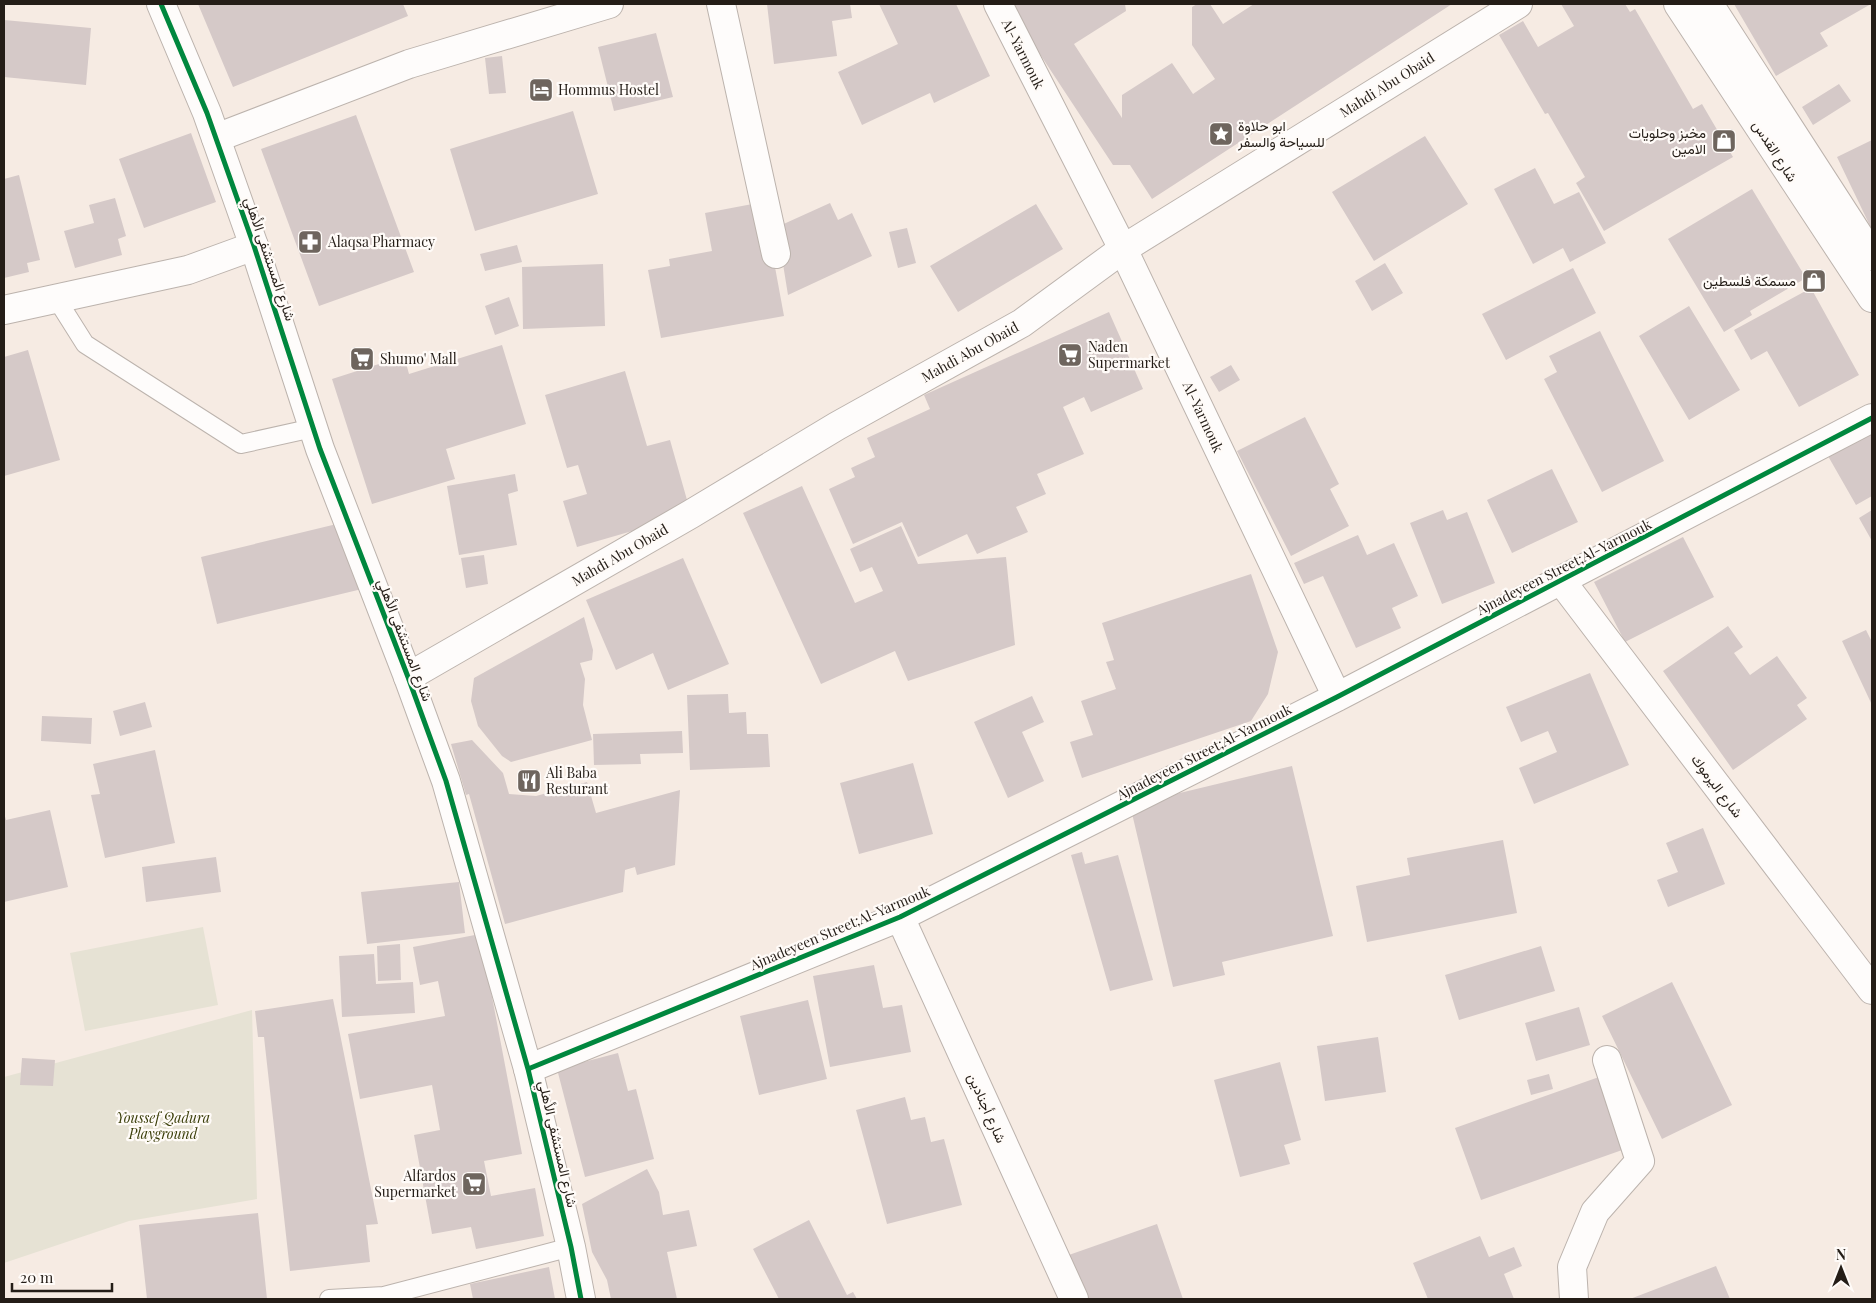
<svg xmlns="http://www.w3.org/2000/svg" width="1876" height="1303" viewBox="0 0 1876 1303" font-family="'Playfair Display',Vazirmatn,serif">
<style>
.green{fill:#e6e2d4}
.building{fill:#d5c9c8}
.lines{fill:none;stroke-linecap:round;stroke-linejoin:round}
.service-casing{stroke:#bcb3ad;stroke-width:20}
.minor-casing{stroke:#bcb3ad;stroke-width:30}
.tertiary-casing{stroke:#bcb3ad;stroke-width:30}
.secondary-casing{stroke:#bcb3ad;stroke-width:30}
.service{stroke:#fefcfb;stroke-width:18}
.minor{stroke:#fefcfb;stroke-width:28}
.tertiary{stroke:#fefcfb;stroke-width:28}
.secondary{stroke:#fefcfb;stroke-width:28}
.cycleway-casing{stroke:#fffbf8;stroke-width:8}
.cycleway{stroke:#00873e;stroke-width:5}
.labels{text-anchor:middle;stroke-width:4.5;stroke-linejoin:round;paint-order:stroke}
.street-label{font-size:14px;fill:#241d17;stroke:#fffbf8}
.poi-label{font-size:14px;fill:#241d17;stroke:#fffbf8;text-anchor:start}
.park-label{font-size:14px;font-style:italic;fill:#3b3f0a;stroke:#fffbf8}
</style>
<rect width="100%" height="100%" fill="#f6ebe3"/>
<path class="green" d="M203 927 218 1005 85 1031 70 953Z
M252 1010 257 1199 129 1221 4 1263V1077Z"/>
<path class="building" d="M198 4H403L408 16 233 87Z
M767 4H850L852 18 832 21 837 56 774 64Z
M879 4H956L990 76 934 103 930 93 862 125 838 72 898 44Z
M1007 4H1125L1126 11 1074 44 1122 118V95L1172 63 1193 94 1215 79 1192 45V7L1197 4H1210L1223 24 1254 4H1452L1152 199 1130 165H1113Z
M1561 4H1625L1630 12 1635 9 1693 109 1702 104 1733 157 1604 231 1576 183 1585 177 1548 113 1545 114 1499 35 1523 21 1538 47 1574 26Z
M1734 4H1871L1820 33 1828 46 1776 76Z
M4 20 91 28 86 85 4 77Z
M656 33 673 97 614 111 598 47Z
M502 56 506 93 489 94 485 58Z
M1839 84 1851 101 1813 125 1802 107Z
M573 111 598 194 475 231 450 149Z
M356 115 414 272 319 306 261 149Z
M191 133 216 202 144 228 119 159Z
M1425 136 1468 204 1374 261 1332 192Z
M1872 140V230L1837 157Z
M1535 168 1554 204 1579 192 1606 243 1570 262 1563 248 1533 264 1494 189Z
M19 175 40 260 27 263 29 272 4 278V179Z
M1752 189 1806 278 1750 311 1752 315 1724 332 1668 239Z
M115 198 126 236 118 239 122 255 75 268 64 231 94 223 89 205Z
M763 202 784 316 661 338 648 270 670 266 669 259 712 251 705 213Z
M830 203 838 220 852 213 872 256 788 295 777 227Z
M1036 204 1063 249 958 312 930 266Z
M907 228 916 263 898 268 889 232Z
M517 245 522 262 485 271 480 254Z
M1385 263 1403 293 1372 311 1355 281Z
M603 264 605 326 523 329 522 267Z
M1573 268 1596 313 1506 360 1482 314Z
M1811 288 1859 375 1799 407 1767 351 1751 360 1734 330Z
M509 297 519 326 495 335 485 306Z
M1689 306 1740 390 1689 420 1639 336Z
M1109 312 1143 389 1091 412 1084 397 1063 407 1084 454 1037 474 1046 494 1016 507 1028 532 977 554 967 534 918 557 902 522 853 544 829 489 855 477 851 468 875 457 867 438 930 409 924 395Z
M1600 331 1664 461 1602 492 1544 379 1557 372 1549 356Z
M502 345 526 424 446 449 455 479 372 504 332 379 404 356 409 374Z
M28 350 60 460 4 476V357Z
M1231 365 1240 380 1219 392 1210 377Z
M625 371 647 446 670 440 691 514 577 547 563 501 587 494 578 465 567 468 545 395Z
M1305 417 1339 484 1330 489 1349 526 1291 556 1237 451Z
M1872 431V496L1856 505 1828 456Z
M1552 469 1578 522 1512 553 1487 500Z
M515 474 518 491 508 494 517 545 459 555 447 486Z
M802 486 855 603 883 591 872 567 860 572 850 549 901 526 918 564 1006 557 1015 645 908 681 895 651 821 684 743 513Z
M1443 510 1447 520 1467 512 1495 583 1442 604 1410 523Z
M1872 510V541L1859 518Z
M345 522 362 589 217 624 201 557Z
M1358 535 1367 555 1394 543 1418 596 1392 608 1401 628 1356 648 1323 576 1304 584 1294 563Z
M1683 537 1714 597 1625 642 1594 582Z
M484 555 488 584 466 588 461 558Z
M683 558 729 664 668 690 653 653 616 670 586 600Z
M1251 574 1278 652 1268 694 1251 721 1082 778 1070 742 1093 735 1081 701 1116 689 1106 662 1114 660 1102 623Z
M584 617 593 650 592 660 580 663 585 679 583 705 592 740 511 762 502 756 478 726 471 701 474 678Z
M1728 626 1743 647 1734 653 1750 675 1777 656 1807 698 1797 705 1807 719 1733 770 1663 671Z
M1866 630 1872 642V705L1842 641Z
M1590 673 1629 765 1534 804 1519 768 1557 752 1548 731 1521 742 1506 707Z
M728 694 729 713 746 712 747 734H768L770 767 690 770 687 695Z
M1032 696 1044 722 1022 732 1044 781 1008 798 974 722Z
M145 702 152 727 120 736 113 711Z
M42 716 92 718 91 744 41 741Z
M682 731 683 753 640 754 641 764 594 765 593 734Z
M472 740 503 773 509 794 536 796 587 782 596 813 680 790 675 865 637 875 635 867 625 870 623 892 505 924 469 794 466 795 451 744Z
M155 750 175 843 105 858 91 795 100 794 93 764Z
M913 763 933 834 859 854 840 783Z
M1292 766 1333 936 1222 962 1225 975 1173 987 1130 805Z
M50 810 68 887 4 902V813L6 820Z
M1703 828 1725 884 1668 907 1657 880 1678 872 1666 843Z
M1503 840 1517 913 1367 942 1356 886 1410 875 1407 858Z
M1082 852 1085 864 1118 855 1153 980 1110 991 1071 855Z
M216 857 221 892 146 902 142 867Z
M459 882 465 933 367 944 361 892Z
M480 934 522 1154 484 1161 491 1196 535 1188 544 1236 476 1249 471 1227 432 1234 414 1135 440 1130 432 1085 360 1099 348 1034 445 1016 438 981 420 985 413 947Z
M400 944 401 980 378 981 377 946Z
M1541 946 1555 991 1459 1020 1445 975Z
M374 954 376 984 413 982 415 1013 342 1017 339 956Z
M874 965 883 1008 902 1005 911 1052 830 1067 813 976Z
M1672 982 1732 1105 1662 1139 1602 1016Z
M333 999 378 1224 366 1225 370 1262 290 1271 264 1037H258L255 1011Z
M808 1000 827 1079 759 1095 740 1016Z
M1579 1007 1590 1045 1536 1061 1525 1023Z
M1378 1037 1386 1092 1325 1101 1317 1046Z
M618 1053 628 1091 636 1089 654 1159 585 1177 557 1069Z
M22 1058 55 1060 53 1086 20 1085Z
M1280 1062 1301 1140 1284 1145 1290 1164 1240 1177 1214 1080Z
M1549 1074 1553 1089 1531 1095 1527 1080Z
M1599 1077 1625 1149 1481 1200 1455 1128Z
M905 1097 911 1120 925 1117 931 1142 944 1139 962 1205 887 1224 856 1110Z
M647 1169 659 1192 663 1215 689 1210 697 1246 667 1252 677 1299H611L607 1280 592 1252 582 1204Z
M258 1213 267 1299H147L139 1225Z
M809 1220 847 1295 853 1292 857 1299H779L753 1249Z
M1157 1224 1183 1299H1082L1066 1256Z
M1480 1236 1489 1257 1514 1247 1522 1266 1504 1274 1514 1299H1428L1413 1263Z
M1716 1266 1730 1299H1630Z
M549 1267 555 1299H473L470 1284Z"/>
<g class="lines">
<defs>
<path id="service" d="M56 298 85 344 241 444 313 428
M329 1299 384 1296 571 1247"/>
<path id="minor" d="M721 4 776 254
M998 4 1123 249 1337 697
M216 138 409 64 609 4
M4 310 188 270 254 246
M1562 582 1872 990
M408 677 691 514 837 426 1022 323 1123 249 1518 4
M900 917 1074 1299
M528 1069 900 917 1337 697 1872 418
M1574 1299 1572 1267 1595 1212 1640 1161 1607 1060"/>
<path id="tertiary" d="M161 4 207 113 254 246 320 449 408 677 446 781 528 1069 571 1247 581 1299"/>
<path id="secondary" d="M1678 4 1872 298
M1709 4 1872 256"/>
</defs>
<use href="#service" class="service-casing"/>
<use href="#minor" class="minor-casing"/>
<use href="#tertiary" class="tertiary-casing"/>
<use href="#secondary" class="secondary-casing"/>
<use href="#service" class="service"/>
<use href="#minor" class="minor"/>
<use href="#tertiary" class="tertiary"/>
<use href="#secondary" class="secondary"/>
<defs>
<path id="cycleway" d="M161 4 207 113 254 246 320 449 408 677 446 781 528 1069 571 1247 581 1299
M528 1069 900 917 1337 697 1872 418"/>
</defs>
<use href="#cycleway" class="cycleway-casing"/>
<use href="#cycleway" class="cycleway"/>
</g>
<defs>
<symbol id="hotel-square" viewBox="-11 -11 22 22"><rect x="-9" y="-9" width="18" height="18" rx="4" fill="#6e655e" stroke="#fffbf8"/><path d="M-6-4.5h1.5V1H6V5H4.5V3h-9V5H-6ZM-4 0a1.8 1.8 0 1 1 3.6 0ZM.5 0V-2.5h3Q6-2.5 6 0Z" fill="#fff"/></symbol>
<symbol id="sight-square" viewBox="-11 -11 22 22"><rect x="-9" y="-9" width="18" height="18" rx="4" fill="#6e655e" stroke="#fffbf8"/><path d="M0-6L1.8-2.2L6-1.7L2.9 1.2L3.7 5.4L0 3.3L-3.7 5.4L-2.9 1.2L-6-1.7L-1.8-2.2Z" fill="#fff"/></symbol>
<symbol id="shop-square" viewBox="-11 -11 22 22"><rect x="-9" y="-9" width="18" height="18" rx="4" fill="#6e655e" stroke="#fffbf8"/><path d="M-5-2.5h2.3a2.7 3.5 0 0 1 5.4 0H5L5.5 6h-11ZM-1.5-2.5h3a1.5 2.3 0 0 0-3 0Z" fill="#fff"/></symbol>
<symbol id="pharmacy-square" viewBox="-11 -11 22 22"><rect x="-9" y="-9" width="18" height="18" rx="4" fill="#6e655e" stroke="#fffbf8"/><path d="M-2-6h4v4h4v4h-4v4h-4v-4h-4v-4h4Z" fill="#fff"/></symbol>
<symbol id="supermarket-square" viewBox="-11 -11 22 22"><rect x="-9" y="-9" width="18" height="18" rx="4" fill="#6e655e" stroke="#fffbf8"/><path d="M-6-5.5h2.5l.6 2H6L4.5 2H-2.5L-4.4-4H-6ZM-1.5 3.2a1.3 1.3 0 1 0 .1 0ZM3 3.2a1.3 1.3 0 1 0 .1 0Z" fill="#fff"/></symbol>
<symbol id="restaurant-square" viewBox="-11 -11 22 22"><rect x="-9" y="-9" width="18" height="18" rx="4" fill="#6e655e" stroke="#fffbf8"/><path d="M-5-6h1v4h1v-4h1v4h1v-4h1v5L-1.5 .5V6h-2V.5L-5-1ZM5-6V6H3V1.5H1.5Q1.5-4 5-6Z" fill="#fff"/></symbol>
</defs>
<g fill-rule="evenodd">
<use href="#hotel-square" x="527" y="76" width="28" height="28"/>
<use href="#sight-square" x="1207" y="120" width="28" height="28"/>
<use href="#shop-square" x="1710" y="127" width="28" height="28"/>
<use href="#pharmacy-square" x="296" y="228" width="28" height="28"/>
<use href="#shop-square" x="1800" y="267" width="28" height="28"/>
<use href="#supermarket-square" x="1056" y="341" width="28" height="28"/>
<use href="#supermarket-square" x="348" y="345" width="28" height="28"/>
<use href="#restaurant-square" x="515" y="767" width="28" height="28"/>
<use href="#supermarket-square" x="460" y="1170" width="28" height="28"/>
</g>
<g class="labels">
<g class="street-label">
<text transform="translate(1023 54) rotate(63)" y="5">Al-Yarmouk</text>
<text transform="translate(1387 85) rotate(-32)" y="5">Mahdi Abu Obaid</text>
<text transform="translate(1775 151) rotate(57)" y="5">شارع القدس</text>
<text transform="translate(270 259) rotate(71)" y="5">شارع المستشفى الأهلي</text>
<text transform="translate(970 352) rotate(-29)" y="5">Mahdi Abu Obaid</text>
<text transform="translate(1203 417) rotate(65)" y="5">Al-Yarmouk</text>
<text transform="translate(620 555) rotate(-30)" y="5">Mahdi Abu Obaid</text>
<text transform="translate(1564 567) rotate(-27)" y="5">Ajnadeyeen Street;Al-Yarmouk</text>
<text transform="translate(405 640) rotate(69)" y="5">شارع المستشفى الأهلي</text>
<text transform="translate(1204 752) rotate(-27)" y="5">Ajnadeyeen Street;Al-Yarmouk</text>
<text transform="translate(1717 786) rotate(53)" y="5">شارع اليرموك</text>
<text transform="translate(840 928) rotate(-23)" y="5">Ajnadeyeen Street;Al-Yarmouk</text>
<text transform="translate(987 1108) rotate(66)" y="5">شارع أجنادين</text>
<text transform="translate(558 1144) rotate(77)" y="5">شارع المستشفى الأهلي</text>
</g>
<g class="poi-label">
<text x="558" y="95">Hommus Hostel</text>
<text x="1238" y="131">ابو حلاوة<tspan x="1238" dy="16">للسياحة والسفر</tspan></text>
<text x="1706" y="138" text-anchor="end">مخبز وحلويات<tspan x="1706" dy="16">الامين</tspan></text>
<text x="328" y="247">Alaqsa Pharmacy</text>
<text x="1796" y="286" text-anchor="end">مسمكة فلسطين</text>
<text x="1088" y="352">Naden<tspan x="1088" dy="16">Supermarket</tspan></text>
<text x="380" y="364">Shumo' Mall</text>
<text x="546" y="778">Ali Baba<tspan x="546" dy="16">Resturant</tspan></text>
<text x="456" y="1181" text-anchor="end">Alfardos<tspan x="456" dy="16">Supermarket</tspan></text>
</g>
<g class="park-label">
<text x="163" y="1123">Youssef Qadura<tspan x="163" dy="16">Playground</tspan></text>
</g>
</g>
<rect width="1876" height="1303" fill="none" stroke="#241d17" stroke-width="10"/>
<g transform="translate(1841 1268)" stroke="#fffbf8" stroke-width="4" paint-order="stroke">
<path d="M0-4L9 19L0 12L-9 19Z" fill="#241d17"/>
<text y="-8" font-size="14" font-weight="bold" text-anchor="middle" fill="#241d17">N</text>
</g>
<path d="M12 1283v8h100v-8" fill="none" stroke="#241d17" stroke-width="2.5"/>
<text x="20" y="1283" font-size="15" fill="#241d17" stroke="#fffbf8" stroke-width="4" paint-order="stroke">20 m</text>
</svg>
